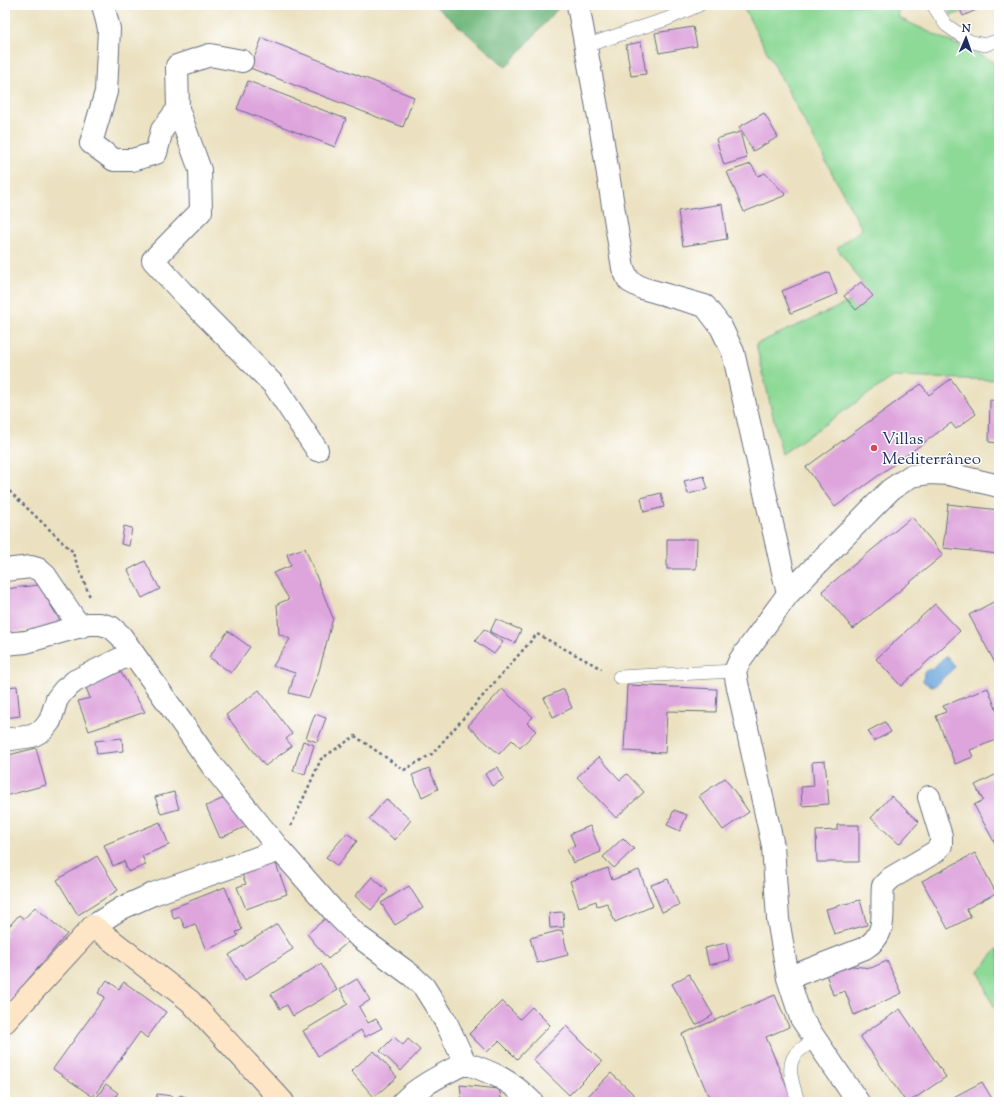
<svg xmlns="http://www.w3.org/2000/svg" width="1004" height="1107" viewBox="0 0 1004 1107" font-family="'Sorts Mill Goudy',serif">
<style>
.green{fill:#8dd996;stroke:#54847a}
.forest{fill:#72b97f;stroke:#46746e}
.water{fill:#6aa6db;stroke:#426a9c}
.building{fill:#dea5dd}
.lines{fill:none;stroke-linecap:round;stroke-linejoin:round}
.lane-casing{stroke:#646d80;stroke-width:14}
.street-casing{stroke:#646d80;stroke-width:24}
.secondary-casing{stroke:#646d80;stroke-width:24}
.path{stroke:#646d80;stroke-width:2.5;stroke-dasharray:3 3;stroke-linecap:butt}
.lane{stroke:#fff;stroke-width:13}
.street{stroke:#fff;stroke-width:22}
.secondary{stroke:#fee5c5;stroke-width:22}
.poi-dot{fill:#d1495b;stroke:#fff;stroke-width:1.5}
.labels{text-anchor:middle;stroke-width:3;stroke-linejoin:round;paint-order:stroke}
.poi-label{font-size:17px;fill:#1b2f5e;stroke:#fff;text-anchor:start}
</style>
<rect width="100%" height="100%" fill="#fff"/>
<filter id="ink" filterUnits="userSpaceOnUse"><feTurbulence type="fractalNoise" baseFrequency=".025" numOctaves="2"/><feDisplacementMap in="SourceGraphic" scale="8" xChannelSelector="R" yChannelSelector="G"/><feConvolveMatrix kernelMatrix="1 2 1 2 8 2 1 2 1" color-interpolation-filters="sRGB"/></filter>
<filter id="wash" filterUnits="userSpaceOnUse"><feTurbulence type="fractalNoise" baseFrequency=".012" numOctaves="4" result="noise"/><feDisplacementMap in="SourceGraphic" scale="16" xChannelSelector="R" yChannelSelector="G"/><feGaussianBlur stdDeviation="0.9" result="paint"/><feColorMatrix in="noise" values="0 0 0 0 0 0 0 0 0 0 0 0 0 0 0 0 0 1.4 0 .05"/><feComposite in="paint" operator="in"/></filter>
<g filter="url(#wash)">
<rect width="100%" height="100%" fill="#ebe1c0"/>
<path class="green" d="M742 5H897L899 18 999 64V380L893 377 782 454 756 344 869 293 837 248 862 229Z
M947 5H955L960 13 951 15Z
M999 947V1015L987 994 979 971Z"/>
<path class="forest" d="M434 5H561L506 67Z"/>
<path class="water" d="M946 656 955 667C952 670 948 673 945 676 937 684 935 691 923 681L924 672 934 667Z"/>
<g id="blocks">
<path class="building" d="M958 5H987L963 16Z
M693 27 697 46 659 53 655 33Z
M262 38 414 97 403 127 250 68Z
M641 42 646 74 631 76 626 45Z
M248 81 346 119 335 147 237 109Z
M764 113 778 137 753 151 739 127Z
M740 132 747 158 724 165 716 139Z
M751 164 758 176 765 173 786 195 744 212 727 172Z
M722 204 727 239 683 246 678 211Z
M829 272 837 294 791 313 782 291Z
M861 282 873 296 856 310 844 296Z
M951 379 976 414 956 429 951 423 835 507 806 467 921 384 929 395Z
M990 400 999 401V443L989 442Z
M704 476 708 489 688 494 684 481Z
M661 493 664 507 644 512 641 498Z
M948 504 999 510V554L943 548Z
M912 517 943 555 853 629 822 591Z
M124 526 132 528 129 546 121 544Z
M667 539H697L696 569H667Z
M305 548 333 618 319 671 309 698 289 693 295 673 273 666 290 639 279 634 277 604 289 599 273 573 291 566 287 554Z
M145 561 160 589 142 598 128 570Z
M39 585 63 626 5 633V589Z
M999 599V670L969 615Z
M935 604 960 631 901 686 876 659Z
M496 619 521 630 515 643 490 632Z
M484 629 503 642 494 654 475 641Z
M228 631 250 647 231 673 209 657Z
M120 671 145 712 89 731 78 701 90 698 83 680Z
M627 685 717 689 716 712 667 711 665 753 624 751Z
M17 686 20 716 5 718V687Z
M988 688 999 717V739L970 750 973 757 955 764 936 716 946 712 943 706Z
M502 689 533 717 527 723 536 731 520 748 512 740 499 754 468 726Z
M564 689 572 708 553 717 544 698Z
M259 690 292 734 286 739 292 746 265 766 226 715Z
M315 714 326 718 317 742 306 738Z
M885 722 891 732 874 741 868 731Z
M122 738 123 751 97 754 95 741Z
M303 741 314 745 305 774 293 771Z
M36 748 46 785 5 796V756Z
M599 757 620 780 627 774 644 792 616 818 577 777Z
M825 761 829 804 802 806 801 787 814 786 812 762Z
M498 767 504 779 492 786 485 774Z
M429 768 438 789 422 797 412 775Z
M999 773V851L974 805 983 800 975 785Z
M725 778 749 812 723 830 699 796Z
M174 792 179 809 161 814 155 797Z
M233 794 247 826 220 838 206 806Z
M891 796 919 822 899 844 871 818Z
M386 799 411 820 395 840 369 819Z
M674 810 687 815 680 831 667 825Z
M160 822 169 845 142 856 146 865 128 872 124 861 113 866 104 845Z
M837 825H859V862H817L816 831 837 830Z
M590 826 601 852 573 863 567 849 575 846 570 834Z
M347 833 357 841 337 866 326 857Z
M623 838 634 849 614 868 603 857Z
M975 853 996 893 966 909 971 917 948 929 922 881Z
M97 856 118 890 78 915 57 880Z
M273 856 287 894 246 909 237 887 246 884 240 869Z
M608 868 612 880 639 870 653 906 615 922 607 903 597 906 596 901 579 907 570 881Z
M372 877 388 891 371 910 355 896Z
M668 879 679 905 662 912 651 885Z
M409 886 423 908 395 925 381 903Z
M225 887 242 930 236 932 238 936 206 950 195 924 185 928 180 917 174 919 170 909Z
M860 900 867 925 834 934 826 909Z
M35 907 67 934 8 1003 5 1004V938L8 934 5 931 19 915 24 919Z
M563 912 564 927 550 928 549 913Z
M327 917 348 942 328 959 307 934Z
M277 924 293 949 245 980 229 955Z
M562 930 568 955 537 963 530 938Z
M726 943 730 960 709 965 705 948Z
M887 961 902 993 854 1015 845 991 833 995 826 974 852 966 871 968Z
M321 964 337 990 293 1016 287 1005 280 1009 271 994Z
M689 974 713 1015 696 1025 672 984Z
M357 979 370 1000 359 1007 368 1023 376 1019 382 1028 365 1037 361 1030 318 1056 303 1031 348 1004 340 989Z
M107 980 119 989 124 982 166 1012 147 1038 140 1032 93 1097 53 1069 105 997 98 993Z
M775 995 789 1027 766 1037 793 1102H711L682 1034Z
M502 1001 520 1019 532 1007 550 1025 517 1059 499 1041 487 1052 469 1034Z
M900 1009 946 1077 909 1102H906L860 1036Z
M566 1026 602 1062 569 1095 533 1060Z
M394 1037 403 1045 408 1039 420 1050 401 1071 380 1051Z
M374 1051 397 1077 374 1097 351 1071Z
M611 1073 629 1090 641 1102H582Z
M982 1082 994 1102H944Z
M106 1084 118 1093 112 1102H101L96 1098Z
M460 1085 499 1089 502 1102H462Z
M157 1094 172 1096 171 1102H156Z
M180 1095 202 1102H178Z"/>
</g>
</g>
<g filter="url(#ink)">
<use href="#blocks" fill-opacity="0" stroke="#646d80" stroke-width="1"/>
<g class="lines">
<defs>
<path id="lane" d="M933 5 946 25 969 41 985 45 996 41
M585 46 667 19 699 5
M619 677 735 671
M798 1102C795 1089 785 1068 795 1055 800 1049 809 1044 815 1039"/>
<path id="street" d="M103 5 109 29 106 92 91 143 114 160H132L156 153 162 130 178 109 177 66 210 55 242 61
M578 5 599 118 623 268 629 281 642 288 705 306 721 327 733 352 788 594
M178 109 200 170 201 211 153 260 182 292 274 385 317 450
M5 570 31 567 38 569 45 575 80 627
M5 644 26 642 88 624H100L111 627 121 636 213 767 280 850 337 915 358 936 411 975 424 987 446 1022 465 1063C444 1074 420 1085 403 1102
M5 740 32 736 43 730 50 721 57 699 64 690 75 681 122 658 134 656
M93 926 122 908 153 894 280 850
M788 978 865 948C890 932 880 912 883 886L891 878 935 852 941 845V836L929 797
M465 1063C494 1073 510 1080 532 1102
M858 1102 801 1018 788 978 778 919 773 846 737 683 735 671 740 660 788 594 890 490 911 476 930 473 949 474 999 486"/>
<path id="secondary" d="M5 1022 93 926 190 1001 283 1102"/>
</defs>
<use href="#lane" class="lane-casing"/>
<use href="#street" class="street-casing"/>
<use href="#secondary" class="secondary-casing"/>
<path class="path" d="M5 487 72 551 90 597
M291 826 321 759 355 736 404 770 432 754 537 634 602 669"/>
<use href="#lane" class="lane"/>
<use href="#street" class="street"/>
<use href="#secondary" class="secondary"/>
</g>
</g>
<circle class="poi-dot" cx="874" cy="448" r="4"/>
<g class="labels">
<g class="poi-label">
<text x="882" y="444">Villas<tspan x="882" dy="20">Mediterrâneo</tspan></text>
</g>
</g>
<rect width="1004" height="1107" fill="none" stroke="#fff" stroke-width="20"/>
<g transform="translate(966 38) rotate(2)" stroke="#ffffff" stroke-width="3" paint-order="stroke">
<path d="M0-3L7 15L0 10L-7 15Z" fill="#1b2f5e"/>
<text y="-6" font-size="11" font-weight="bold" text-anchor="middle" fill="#1b2f5e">N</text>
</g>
</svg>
